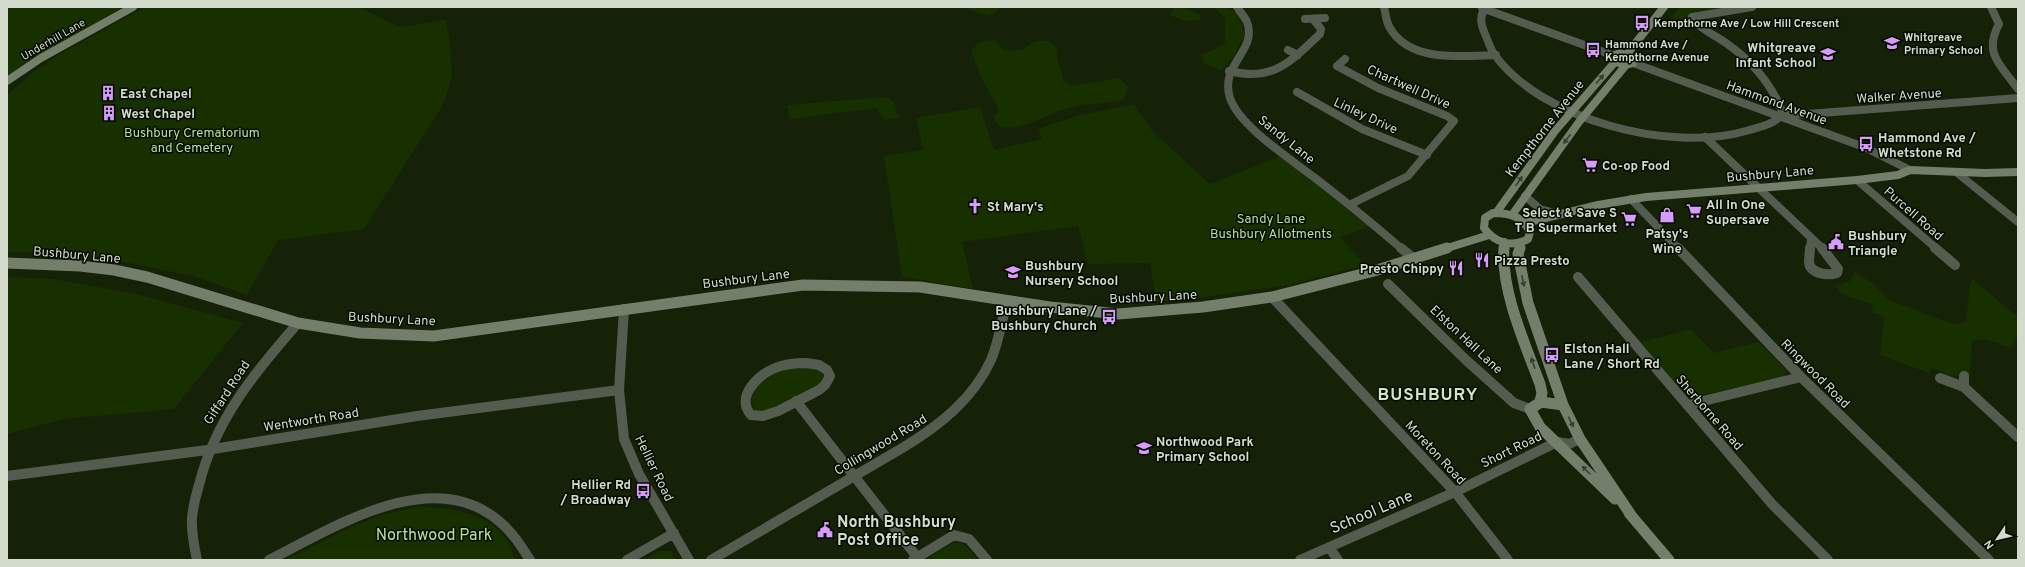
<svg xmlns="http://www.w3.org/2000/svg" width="2025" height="567" viewBox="0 0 2025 567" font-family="Overpass,sans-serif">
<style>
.green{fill:#182f00}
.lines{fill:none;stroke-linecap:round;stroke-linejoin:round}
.street-far1{stroke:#545c4f;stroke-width:8}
.street{stroke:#545c4f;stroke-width:10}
.secondary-far1{stroke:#737f6b;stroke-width:8}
.secondary{stroke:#737f6b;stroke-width:11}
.oneway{fill:#363f31}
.labels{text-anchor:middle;stroke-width:3;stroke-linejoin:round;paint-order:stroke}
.far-poi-label{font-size:11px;font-weight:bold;fill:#d3dccc;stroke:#050a02;text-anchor:start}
.far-street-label{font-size:11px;fill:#d3dccc;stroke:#050a02}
.poi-label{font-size:13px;font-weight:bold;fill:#d3dccc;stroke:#050a02;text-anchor:start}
.street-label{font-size:13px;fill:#d3dccc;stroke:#050a02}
.park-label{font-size:13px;fill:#b5e194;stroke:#050a02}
.near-street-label{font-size:16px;fill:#d3dccc;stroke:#050a02}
.near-poi-label{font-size:16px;font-weight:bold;fill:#d3dccc;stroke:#050a02;text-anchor:start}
.near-park-label{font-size:16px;fill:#b5e194;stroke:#050a02}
.district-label{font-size:17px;font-weight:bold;letter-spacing:1px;fill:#d2e6c5;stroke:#050a02}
</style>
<rect width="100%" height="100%" fill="#152208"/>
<path class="green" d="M7 7H122L19 69 7 78Z
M145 7H358L400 27 446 20 450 43 452 77 443 105 364 229 278 240 247 295 197 277 100 257 68 253 7 252V95L34 72 57 56Z
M967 7H998L996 12 989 16 972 11Z
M1214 7C1238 7 1238 13 1245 34L1234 56 1221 70 1204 64 1201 54 1214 50 1225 43V19Z
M1679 7H1717L1719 8 1694 12 1686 17 1687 22 1694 29 1665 27Z
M1173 8H1183L1199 14 1201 19C1190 23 1180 20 1170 15Z
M995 40 1004 51 1022 50 1035 41H1048L1057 48V58L1064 81 1071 86 1120 78 1128 87 1123 100C1107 103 1090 103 1074 107 1047 112 1028 131 1000 127L993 117 999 110 980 75 971 50 980 42Z
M886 97 894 102 899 118 884 120 877 108 790 119 787 105Z
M1134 104 1153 132 1210 184 1281 156 1369 227 1340 237 1365 265 1288 285 1198 298 1156 302 1150 263 1088 264 1078 226 962 242 973 289 902 277 884 156 923 150 916 118 980 107 994 150 1042 139 1038 129 1077 116Z
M1855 272 1872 283 1889 300 1953 324 1966 322 1970 284 1972 279 2018 317V339L2014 338 2012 348 1984 339 1972 341 1970 377 1949 375 1931 368 1929 373 1880 355 1884 316 1872 312 1873 305 1842 294 1835 286 1850 281Z
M7 277 53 279 137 294 243 323 174 409 64 419 7 434Z
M1691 329 1714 353 1758 342 1787 371 1783 377 1694 397 1686 395 1641 342Z
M786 368H815L823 373 824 378 821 383 763 413 755 411C743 389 769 375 786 368Z
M419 507C449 508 485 512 505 537 510 543 512 553 515 560H285L351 527 381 515Z
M955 542 965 545 978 560H925Z
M660 551H671L675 560H644Z"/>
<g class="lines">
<path class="street-far1" d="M1237 7C1240 12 1245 17 1247 22 1258 51 1219 64 1230 98 1239 126 1292 160 1315 178 1345 201 1374 225 1402 249
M1384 7C1386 14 1386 22 1390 28 1410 63 1462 56 1496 55
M1488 7C1478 13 1481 25 1485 34 1488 41 1490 48 1494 54 1541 120 1670 153 1746 131 1759 127 1775 125 1783 113 1771 83 1752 61 1726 43 1715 35 1699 29 1692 17L1752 7
M1991 7 1999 24C1983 54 2001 65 2018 89
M1482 8 1612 55
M1305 19 1325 18
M1288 50 1298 55
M1345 59 1337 66 1378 88 1447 116 1454 121 1408 176 1349 205
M1633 63 1864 147 1910 170
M1229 71C1273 82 1290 62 1320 34L1321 29 1313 19
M1297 92 1362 129 1427 155
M1784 113 1794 115 2018 98
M1705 137 1823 249
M1956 172 2018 222
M1857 180 1937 249
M1525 196 1540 209 1559 214
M1631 199 1679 249
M1810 249 1811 239"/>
<path class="street" d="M1401 248 1413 258
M1678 248 1801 377 1989 560
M1810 248C1810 252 1809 257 1809 262 1810 274 1828 276 1837 273L1838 269 1822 248
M1935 248 1955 265
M1578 277 1772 504 1828 560
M1388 284 1466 360 1514 403 1530 409
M1272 297 1455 492 1508 560
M624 309 619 390 624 439 639 474 689 560
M806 363 819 365 827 370 830 376 825 385 819 390 778 411 763 416 751 415C735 397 758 375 775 368 785 364 796 363 806 363Z
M1940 378 1964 387V376
M1964 387 2018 437
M796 401 917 557
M1687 405 1801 377
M7 476 207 450 417 416 619 390
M1329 547 1338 560
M197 560C194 546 191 532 192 518 193 507 196 495 199 485 215 420 255 372 298 323
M269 560C333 528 433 463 500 522 513 533 521 546 530 560
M627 560 674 533
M711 560 904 447C940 425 973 399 991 360 999 341 1002 320 1007 301
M913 560 954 535 969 539 987 560
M1300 560 1455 492 1557 442 1569 444 1580 439"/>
<path class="secondary-far1" d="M1620 53 1631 57 1633 63 1626 65 1615 62 1612 56Z
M1627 54 1664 7
M7 81 41 58 133 7
M1493 213C1509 213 1523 216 1530 232L1528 239C1512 248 1495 243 1484 228L1485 218Z
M1496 213 1555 131 1615 62
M1512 215 1579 122 1626 65
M1525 223 1598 205 1646 197 1857 180 1898 175 1910 170 1985 173 2018 172
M1444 249 1489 235
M1504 249V242
M1519 249 1521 243"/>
<path class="secondary" d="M1504 248C1501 291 1525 344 1540 384L1542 393 1540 401
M1520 248 1518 254 1528 303 1563 405 1580 439 1633 518
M7 263 80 266 114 270 147 277 298 323 360 333 434 336 803 285 920 287 1050 307 1118 314 1203 307 1272 297 1374 271 1447 248
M1563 405 1541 402 1530 409 1540 427 1615 499
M1629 513 1669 560"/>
</g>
<defs><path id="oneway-solid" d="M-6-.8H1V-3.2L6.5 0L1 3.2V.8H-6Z"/></defs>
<g class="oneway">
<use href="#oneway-solid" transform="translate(1600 79) rotate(-49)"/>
<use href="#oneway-solid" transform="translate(1567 139) rotate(126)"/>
<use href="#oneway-solid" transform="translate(1519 181) rotate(-55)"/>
<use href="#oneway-solid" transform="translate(1523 281) rotate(78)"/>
<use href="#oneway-solid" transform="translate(1533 363) rotate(-109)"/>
<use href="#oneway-solid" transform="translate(1571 422) rotate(64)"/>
<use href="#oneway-solid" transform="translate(1586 470) rotate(-135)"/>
</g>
<defs>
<symbol id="bus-bare" viewBox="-9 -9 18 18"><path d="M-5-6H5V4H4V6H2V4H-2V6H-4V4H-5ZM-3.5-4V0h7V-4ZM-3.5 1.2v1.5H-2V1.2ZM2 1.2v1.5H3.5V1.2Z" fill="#d79bf9" stroke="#050a02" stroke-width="2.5" paint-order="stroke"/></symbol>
<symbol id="school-bare" viewBox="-9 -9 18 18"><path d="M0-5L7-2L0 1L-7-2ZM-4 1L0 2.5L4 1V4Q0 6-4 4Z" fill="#d79bf9" stroke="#050a02" stroke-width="2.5" paint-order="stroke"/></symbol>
<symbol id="building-bare" viewBox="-9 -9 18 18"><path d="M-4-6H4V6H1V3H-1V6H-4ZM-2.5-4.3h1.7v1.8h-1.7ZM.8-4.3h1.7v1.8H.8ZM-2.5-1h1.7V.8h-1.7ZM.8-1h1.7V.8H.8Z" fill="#d79bf9" stroke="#050a02" stroke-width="2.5" paint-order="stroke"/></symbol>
<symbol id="supermarket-bare" viewBox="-9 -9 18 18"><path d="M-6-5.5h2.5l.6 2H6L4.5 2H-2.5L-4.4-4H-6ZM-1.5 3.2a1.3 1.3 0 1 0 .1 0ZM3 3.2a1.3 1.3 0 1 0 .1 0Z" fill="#d79bf9" stroke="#050a02" stroke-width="2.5" paint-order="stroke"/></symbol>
<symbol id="church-bare" viewBox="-9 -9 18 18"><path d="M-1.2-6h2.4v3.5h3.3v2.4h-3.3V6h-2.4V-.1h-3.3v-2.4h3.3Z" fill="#d79bf9" stroke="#050a02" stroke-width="2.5" paint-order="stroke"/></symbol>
<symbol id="shop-bare" viewBox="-9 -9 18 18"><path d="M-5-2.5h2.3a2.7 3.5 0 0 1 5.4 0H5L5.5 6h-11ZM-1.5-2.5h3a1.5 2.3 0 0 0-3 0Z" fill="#d79bf9" stroke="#050a02" stroke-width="2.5" paint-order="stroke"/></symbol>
<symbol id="civic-bare" viewBox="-9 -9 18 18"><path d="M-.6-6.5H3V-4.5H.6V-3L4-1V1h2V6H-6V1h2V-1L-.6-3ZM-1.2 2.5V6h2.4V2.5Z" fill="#d79bf9" stroke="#050a02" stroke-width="2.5" paint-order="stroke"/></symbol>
<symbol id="restaurant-bare" viewBox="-9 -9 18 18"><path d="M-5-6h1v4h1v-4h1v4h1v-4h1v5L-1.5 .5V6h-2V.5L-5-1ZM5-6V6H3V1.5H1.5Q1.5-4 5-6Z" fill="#d79bf9" stroke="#050a02" stroke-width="2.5" paint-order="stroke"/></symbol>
</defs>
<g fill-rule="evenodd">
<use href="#bus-bare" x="1631" y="12" width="22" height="22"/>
<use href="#school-bare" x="1881" y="32" width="22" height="22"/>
<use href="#bus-bare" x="1582" y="39" width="22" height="22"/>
<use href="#school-bare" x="1817" y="43" width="22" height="22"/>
<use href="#building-bare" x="97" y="82" width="22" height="22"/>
<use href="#building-bare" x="98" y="102" width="22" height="22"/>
<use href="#bus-bare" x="1855" y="133" width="22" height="22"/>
<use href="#supermarket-bare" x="1579" y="154" width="22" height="22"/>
<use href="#church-bare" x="964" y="195" width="22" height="22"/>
<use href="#supermarket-bare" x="1683" y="200" width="22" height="22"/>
<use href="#shop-bare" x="1656" y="204" width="22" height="22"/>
<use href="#supermarket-bare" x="1618" y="208" width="22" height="22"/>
<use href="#civic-bare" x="1825" y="231" width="22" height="22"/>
<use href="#restaurant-bare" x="1471" y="249" width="22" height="22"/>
<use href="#restaurant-bare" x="1445" y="257" width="22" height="22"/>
<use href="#school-bare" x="1002" y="261" width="22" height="22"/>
<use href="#bus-bare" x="1098" y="306" width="22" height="22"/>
<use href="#bus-bare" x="1541" y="344" width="22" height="22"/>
<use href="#school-bare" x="1133" y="437" width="22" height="22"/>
<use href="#bus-bare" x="632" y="480" width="22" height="22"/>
<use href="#civic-bare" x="814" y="519" width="22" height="22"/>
</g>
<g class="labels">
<g class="far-poi-label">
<text x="1654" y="27">Kempthorne Ave / Low Hill Crescent</text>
<text x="1904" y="41">Whitgreave<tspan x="1904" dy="13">Primary School</tspan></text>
<text x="1605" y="48">Hammond Ave /<tspan x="1605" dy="13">Kempthorne Avenue</tspan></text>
</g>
<g class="far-street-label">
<text transform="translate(53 39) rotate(-30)" y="4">Underhill Lane</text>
</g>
<g class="poi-label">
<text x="1816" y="52" text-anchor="end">Whitgreave<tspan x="1816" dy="15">Infant School</tspan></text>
<text x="120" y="98">East Chapel</text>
<text x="121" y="118">West Chapel</text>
<text x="1878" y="142">Hammond Ave /<tspan x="1878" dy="15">Whetstone Rd</tspan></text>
<text x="1602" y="170">Co-op Food</text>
<text x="1706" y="209">All In One<tspan x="1706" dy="15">Supersave</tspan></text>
<text x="987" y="211">St Mary's</text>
<text x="1617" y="217" text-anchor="end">Select &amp; Save S<tspan x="1617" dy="15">T B Supermarket</tspan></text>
<text x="1667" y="238" text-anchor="middle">Patsy's<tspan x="1667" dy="15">Wine</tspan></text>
<text x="1848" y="240">Bushbury<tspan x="1848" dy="15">Triangle</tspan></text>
<text x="1494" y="265">Pizza Presto</text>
<text x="1025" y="270">Bushbury<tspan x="1025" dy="15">Nursery School</tspan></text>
<text x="1444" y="273" text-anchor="end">Presto Chippy</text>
<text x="1097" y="315" text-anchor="end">Bushbury Lane /<tspan x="1097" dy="15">Bushbury Church</tspan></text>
<text x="1564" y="353">Elston Hall<tspan x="1564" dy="15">Lane / Short Rd</tspan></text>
<text x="1156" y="446">Northwood Park<tspan x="1156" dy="15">Primary School</tspan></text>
<text x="631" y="489" text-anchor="end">Hellier Rd<tspan x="631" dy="15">/ Broadway</tspan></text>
</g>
<g class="street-label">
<text transform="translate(1409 86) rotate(24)" y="5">Chartwell Drive</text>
<text transform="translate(1899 95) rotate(-4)" y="5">Walker Avenue</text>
<text transform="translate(1777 102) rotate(20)" y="5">Hammond Avenue</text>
<text transform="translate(1366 115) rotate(25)" y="5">Linley Drive</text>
<text transform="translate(1544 128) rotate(-52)" y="5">Kempthorne Avenue</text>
<text transform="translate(1287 139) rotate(39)" y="5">Sandy Lane</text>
<text transform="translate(1770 173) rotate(-5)" y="5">Bushbury Lane</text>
<text transform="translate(1914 213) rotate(41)" y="5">Purcell Road</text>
<text transform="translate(77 254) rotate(5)" y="5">Bushbury Lane</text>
<text transform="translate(746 278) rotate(-7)" y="5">Bushbury Lane</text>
<text transform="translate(1153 296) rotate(-3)" y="5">Bushbury Lane</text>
<text transform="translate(392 318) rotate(3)" y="5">Bushbury Lane</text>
<text transform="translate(1467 339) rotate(43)" y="5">Elston Hall Lane</text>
<text transform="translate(1816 373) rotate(45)" y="5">Ringwood Road</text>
<text transform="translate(226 392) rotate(-57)" y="5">Giffard Road</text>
<text transform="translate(1710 412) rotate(49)" y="5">Sherborne Road</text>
<text transform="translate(311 419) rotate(-9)" y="5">Wentworth Road</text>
<text transform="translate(880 444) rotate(-31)" y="5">Collingwood Road</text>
<text transform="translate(1511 449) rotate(-26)" y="5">Short Road</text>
<text transform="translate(1436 452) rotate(47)" y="5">Moreton Road</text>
<text transform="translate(655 468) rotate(64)" y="5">Hellier Road</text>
</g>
<g class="park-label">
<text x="192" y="137">Bushbury Crematorium<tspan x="192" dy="15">and Cemetery</tspan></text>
<text x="1271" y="223">Sandy Lane<tspan x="1271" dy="15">Bushbury Allotments</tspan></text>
</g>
<g class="near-street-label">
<text transform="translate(1371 511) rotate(-23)" y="6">School Lane</text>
</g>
<g class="near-poi-label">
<text x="837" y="527">North Bushbury<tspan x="837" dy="18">Post Office</tspan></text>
</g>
<g class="near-park-label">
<text x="434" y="540">Northwood Park</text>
</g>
<g class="district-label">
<text x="1428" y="400">BUSHBURY</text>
</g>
</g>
<rect width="2025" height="567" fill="none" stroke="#d3dccc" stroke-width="16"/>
<g transform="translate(1997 539) rotate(235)" stroke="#050a02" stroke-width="3" paint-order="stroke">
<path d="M0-3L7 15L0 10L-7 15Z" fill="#d3dccc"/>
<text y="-6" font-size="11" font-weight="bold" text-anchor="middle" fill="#d3dccc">N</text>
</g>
</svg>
